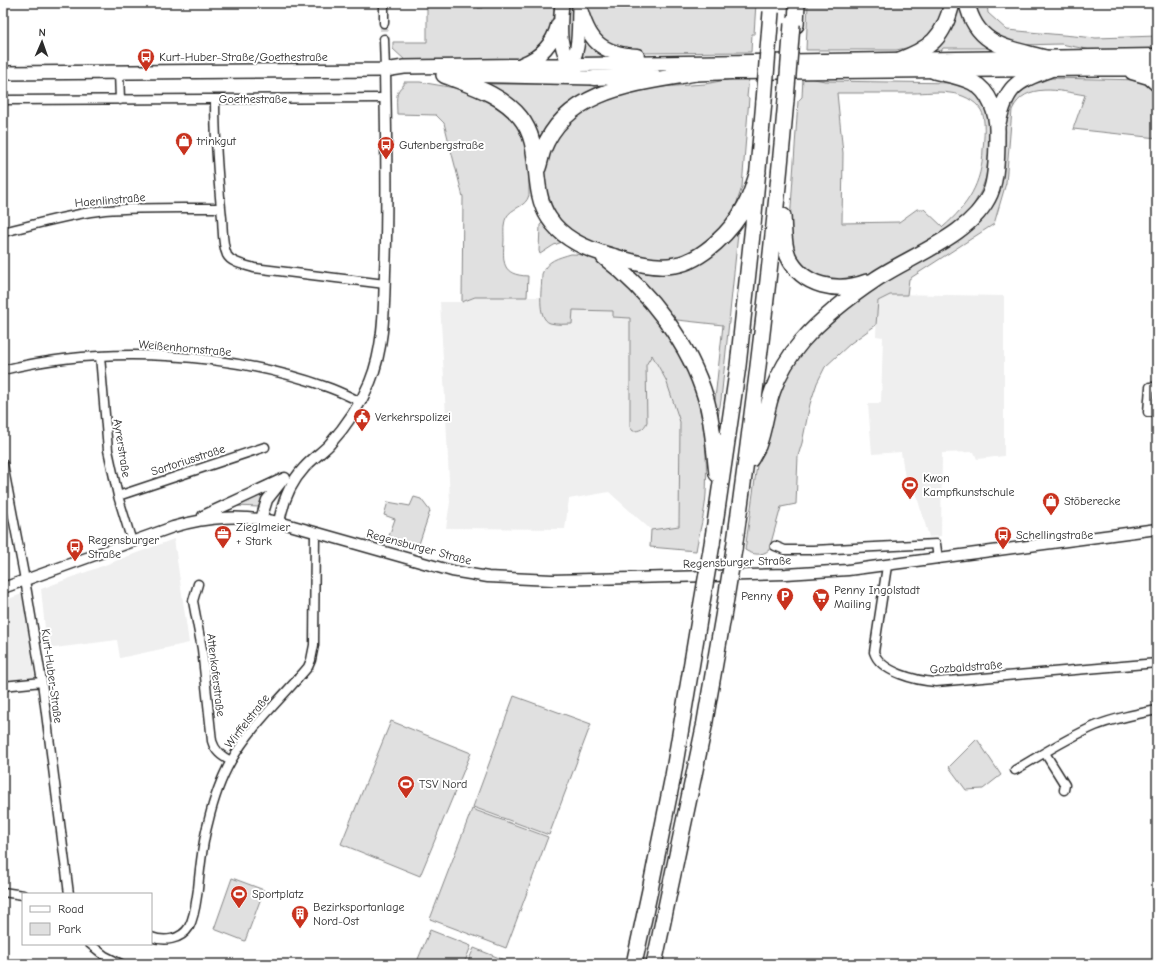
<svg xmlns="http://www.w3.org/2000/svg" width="1160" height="967" viewBox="0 0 1160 967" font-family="'Comic Neue',sans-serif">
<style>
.built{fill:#efefef}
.green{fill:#e0e0e0;stroke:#868686;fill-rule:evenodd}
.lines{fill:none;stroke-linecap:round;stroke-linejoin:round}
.minor-tunnel{stroke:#d5d5d5;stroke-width:8;stroke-dasharray:8 4;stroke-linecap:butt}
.minor-casing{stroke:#2b2b2b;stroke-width:11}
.tertiary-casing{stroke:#2b2b2b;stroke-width:13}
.primary-casing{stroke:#2b2b2b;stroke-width:16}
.trunk-casing{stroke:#2b2b2b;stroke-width:17}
.motorway-casing{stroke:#2b2b2b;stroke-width:18}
.minor{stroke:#fff;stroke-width:8}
.tertiary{stroke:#fff;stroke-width:10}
.primary{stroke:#fff;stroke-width:13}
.trunk{stroke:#fff;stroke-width:14}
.motorway{stroke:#fff;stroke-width:15}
.motorway-bridge-casing{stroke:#2b2b2b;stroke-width:18;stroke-linecap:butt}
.motorway-bridge{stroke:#fff;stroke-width:15}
.labels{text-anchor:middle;stroke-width:4;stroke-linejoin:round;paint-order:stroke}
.poi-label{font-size:12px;fill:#2b2b2b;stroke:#fff;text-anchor:start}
.street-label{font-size:12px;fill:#2b2b2b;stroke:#fff}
</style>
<rect width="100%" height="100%" fill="#fff"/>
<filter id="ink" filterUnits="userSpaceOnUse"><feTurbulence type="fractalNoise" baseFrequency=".025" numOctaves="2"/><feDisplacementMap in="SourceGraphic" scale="8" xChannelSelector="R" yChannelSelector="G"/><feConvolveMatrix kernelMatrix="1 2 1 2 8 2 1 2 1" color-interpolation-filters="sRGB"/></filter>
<g filter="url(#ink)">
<path class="built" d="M890 294 1004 296V456L977 459 974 452 942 453 941 536 929 537 914 487 906 485 901 452 872 454 868 404 881 403 883 337 876 336 877 308 878 301Z
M475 297H542L630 313 666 380 680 422 679 526 651 530 609 492 569 499 565 529 446 528 450 502 446 417 440 302H462Z
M174 539 189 643 120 658 117 640 47 649 41 589Z
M22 594 35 678 3 682V601Z"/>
<path class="green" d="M427 3H478V8H483V3H555L551 31 542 47 518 60 406 61 393 49V42H427Z
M569 3H574L573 42 567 41Z
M586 3H756L754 34H752L751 52 644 53 625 51 601 39 592 26Z
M808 3H946L945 9 931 37 916 46 896 50H806Z
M956 3H962L992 48H943L939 54H923Z
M971 3H987L988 13 1007 30 1096 38 1157 36V50L1096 51 1061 44 1018 45 985 31Z
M582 33 611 58H582Z
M803 77 825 81 956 83 967 86 977 92 988 111 990 132 988 160 986 177 981 191 974 204 965 215 952 227 935 237 873 274 844 283 810 274 796 258 790 235V222L798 101 802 97ZM837 93C862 93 888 93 913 93 925 93 938 91 950 93 961 94 975 100 981 110 986 117 984 140 983 149 982 184 968 205 943 227L924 209H917L899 222 842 223 843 153Z
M749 78 747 97 749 98 742 187 737 202 731 217 723 230 685 257 661 261 615 252 585 239 573 231 563 224 555 214 549 202 546 190 544 168 546 157 563 124 594 103 644 88 705 84 731 79Z
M1050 78 1143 80 1156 90 1157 93V138L1073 129 1085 95C1060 91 1025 81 1012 110L1006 183 994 224 909 279 907 295H890L878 301 876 325 851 343 825 367 817 383 810 404 802 443 798 456 796 504 781 507 769 550C762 556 753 555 745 550L757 465 764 431 782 378 824 322 983 216 1004 112 1013 92 1036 80Z
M404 82H420L455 88 487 96 518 122 529 149V195C526 208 511 207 506 218 503 224 504 233 504 240 503 262 501 275 528 276L527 297H475L462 302 463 197 444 123 436 115 397 114C397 104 394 90 404 85Z
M485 84H608L541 145Z
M542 223 562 242 554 245 540 254 539 251 540 225Z
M739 224 721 400 715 435 709 399H715L723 325 668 319 620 263 663 270Z
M571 254C601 254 617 274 635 294 651 313 668 333 681 355 684 360 685 366 688 372 704 411 708 452 706 494 705 513 699 532 696 551L650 547 651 530 679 526 680 422 666 380 652 355 646 365 647 422C644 429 640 431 633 431L630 427V318L613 317V311L573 310 572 324C566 324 557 325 550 323 536 318 542 287 542 274 547 260 558 258 571 254Z
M267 491 259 507 235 506Z
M414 497 421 499 430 511 418 547 389 536 395 519 384 515 388 502 410 506Z
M514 696 591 724 549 835 473 807Z
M391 721 471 753 420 876 341 844Z
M977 739 1001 775 983 789 966 790 949 767Z
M472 809 548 837 506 948 430 919Z
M232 878 264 890 245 941 214 929Z
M430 930 471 946 464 964H416Z
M474 948 512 963V964H467Z"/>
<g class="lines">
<path class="minor-tunnel" d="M384 23V39"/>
<defs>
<path id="minor" d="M384 3V23
M384 39 385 70
M119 72 120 100
M215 99C215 138 218 179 222 218 223 230 222 244 227 255 231 263 245 265 254 268L385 284
M3 100 385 98
M3 232C37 224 70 214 105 210 143 207 182 208 221 208
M100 356 108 450 118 496 132 542
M3 370C105 345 229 352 327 387 339 391 350 397 361 402
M1157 387H1150L1148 412H1157
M3 464 25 580 42 682 69 894
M118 496 265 447
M775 546 785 550H813L936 544 938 559
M887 566 874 652C880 672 917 681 936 682L1157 663
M198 584 193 601 202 649 212 741C215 751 221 756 231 761
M3 686 42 682
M1045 753 1065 785 1064 790
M1015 770C1041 755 1067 738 1095 726 1115 718 1136 714 1157 710
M3 892 23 895
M151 937C164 942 181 940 189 927 195 916 196 902 198 889 200 867 202 845 208 823 213 802 220 780 231 761 251 726 282 698 308 667L311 660 314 645 315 532
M90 944 105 956 121 964"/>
<path id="tertiary" d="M203 516 285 478
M261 519 267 500 282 481
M279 522C283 501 290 483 304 468 312 459 321 453 329 445 346 426 360 406 370 382 384 348 384 309 385 272 388 205 386 137 385 70
M3 588 173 527C210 516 242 515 279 522L452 571 488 577 552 580 786 574 848 570 1157 529"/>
<path id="primary" d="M562 3C560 25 557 54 576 70
M522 64C541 57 553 44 558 24
M567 70C581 52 578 31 579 9
M3 73 385 70 404 67 618 64
M450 75 594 78"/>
<path id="trunk" d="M579 5C588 40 600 54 637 56
M618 64 1157 56
M1132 72 1149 77 1157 84
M685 74 731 72 1157 68
M594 78 653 75"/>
<path id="motorway" d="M967 3C976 46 1008 48 1045 58
M796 25 797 3
M897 61C930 49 944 38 952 3
M444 75C472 86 501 94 520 117 544 146 529 188 549 218 563 240 588 250 612 256 632 262 654 269 675 265 702 261 733 230 745 206 751 196 754 183 758 172
M998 123C1006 88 1015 81 1048 70
M538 168C540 162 541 156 543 150 567 88 640 83 696 73
M783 216C784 229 783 244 788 256 802 287 838 293 867 282
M604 257C649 291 690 344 706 399 713 423 714 449 717 474
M751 459C753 455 756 450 758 446 765 428 766 408 773 390 779 373 790 355 802 341 824 316 849 297 876 279 912 255 972 235 990 194 997 178 997 151 997 134 998 115 990 91 972 82 960 76 946 74 934 71
M712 544 738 366 753 225 764 101
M734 549C755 400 773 250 786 100
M634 964 650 890 673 776 701 608
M654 964 704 727 724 611"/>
</defs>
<use href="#minor" class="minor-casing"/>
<use href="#tertiary" class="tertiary-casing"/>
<use href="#primary" class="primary-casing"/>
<use href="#trunk" class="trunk-casing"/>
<use href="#motorway" class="motorway-casing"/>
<use href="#minor" class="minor"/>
<use href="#tertiary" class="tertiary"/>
<use href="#primary" class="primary"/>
<use href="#trunk" class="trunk"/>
<use href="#motorway" class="motorway"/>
<defs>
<path id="motorway-bridge" d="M786 100 792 24
M764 101 771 12
M701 608 712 544
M724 611 734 549"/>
</defs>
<use href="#motorway-bridge" class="motorway-bridge-casing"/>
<use href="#motorway-bridge" class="motorway-bridge"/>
</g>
</g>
<defs>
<symbol id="bus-pin" viewBox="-11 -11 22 30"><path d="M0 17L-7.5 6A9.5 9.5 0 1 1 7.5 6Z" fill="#c8321e" stroke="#fff"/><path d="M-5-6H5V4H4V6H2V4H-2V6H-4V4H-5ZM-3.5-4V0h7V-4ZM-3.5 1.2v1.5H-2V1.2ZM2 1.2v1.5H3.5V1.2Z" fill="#fff"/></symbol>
<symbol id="shop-pin" viewBox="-11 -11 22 30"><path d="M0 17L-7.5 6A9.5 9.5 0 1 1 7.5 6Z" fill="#c8321e" stroke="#fff"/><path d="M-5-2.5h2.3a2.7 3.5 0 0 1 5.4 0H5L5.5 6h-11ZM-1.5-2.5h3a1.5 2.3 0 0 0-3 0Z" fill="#fff"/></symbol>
<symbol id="civic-pin" viewBox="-11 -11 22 30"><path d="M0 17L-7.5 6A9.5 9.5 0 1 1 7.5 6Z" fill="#c8321e" stroke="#fff"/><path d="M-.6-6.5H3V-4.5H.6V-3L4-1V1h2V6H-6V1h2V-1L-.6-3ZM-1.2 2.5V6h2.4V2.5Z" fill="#fff"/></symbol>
<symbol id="stadium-pin" viewBox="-11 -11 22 30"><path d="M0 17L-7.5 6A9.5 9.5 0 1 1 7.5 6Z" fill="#c8321e" stroke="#fff"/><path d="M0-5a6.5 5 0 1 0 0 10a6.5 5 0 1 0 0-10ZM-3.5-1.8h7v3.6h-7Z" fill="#fff"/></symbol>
<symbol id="office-pin" viewBox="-11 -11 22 30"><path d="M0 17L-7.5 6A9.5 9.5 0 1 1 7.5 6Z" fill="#c8321e" stroke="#fff"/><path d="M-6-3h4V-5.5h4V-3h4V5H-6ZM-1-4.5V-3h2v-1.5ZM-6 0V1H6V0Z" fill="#fff"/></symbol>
<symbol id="parking-pin" viewBox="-11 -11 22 30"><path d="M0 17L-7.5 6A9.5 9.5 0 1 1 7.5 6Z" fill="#c8321e" stroke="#fff"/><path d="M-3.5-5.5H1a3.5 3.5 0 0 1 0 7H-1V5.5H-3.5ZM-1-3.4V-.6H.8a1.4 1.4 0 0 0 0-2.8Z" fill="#fff"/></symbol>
<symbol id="supermarket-pin" viewBox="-11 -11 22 30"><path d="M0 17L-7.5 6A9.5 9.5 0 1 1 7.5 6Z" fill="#c8321e" stroke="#fff"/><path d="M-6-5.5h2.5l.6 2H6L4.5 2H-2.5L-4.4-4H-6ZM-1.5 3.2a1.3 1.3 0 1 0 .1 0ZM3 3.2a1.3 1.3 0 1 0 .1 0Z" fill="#fff"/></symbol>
<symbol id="building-pin" viewBox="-11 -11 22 30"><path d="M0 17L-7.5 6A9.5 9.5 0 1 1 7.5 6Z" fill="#c8321e" stroke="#fff"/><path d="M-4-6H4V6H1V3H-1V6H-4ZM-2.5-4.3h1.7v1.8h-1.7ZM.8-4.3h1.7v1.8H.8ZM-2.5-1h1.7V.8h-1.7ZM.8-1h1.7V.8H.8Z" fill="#fff"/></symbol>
</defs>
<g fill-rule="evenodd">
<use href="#bus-pin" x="136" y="47" width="20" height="27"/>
<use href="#shop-pin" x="174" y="131" width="20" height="27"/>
<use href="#bus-pin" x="376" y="135" width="20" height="27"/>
<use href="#civic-pin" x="352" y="407" width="20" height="27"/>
<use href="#stadium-pin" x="900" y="475" width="20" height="27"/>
<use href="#shop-pin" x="1041" y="491" width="20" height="27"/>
<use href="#office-pin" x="213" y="524" width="20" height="27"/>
<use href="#bus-pin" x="993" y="525" width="20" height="27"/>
<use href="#bus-pin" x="65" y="537" width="20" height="27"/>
<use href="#parking-pin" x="775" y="586" width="20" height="27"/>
<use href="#supermarket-pin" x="811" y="587" width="20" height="27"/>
<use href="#stadium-pin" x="396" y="774" width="20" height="27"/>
<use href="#stadium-pin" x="229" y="884" width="20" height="27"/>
<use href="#building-pin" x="290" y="904" width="20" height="27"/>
</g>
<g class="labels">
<g class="poi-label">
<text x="159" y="61">Kurt-Huber-Straße/Goethestraße</text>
<text x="197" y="145">trinkgut</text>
<text x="399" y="149">Gutenbergstraße</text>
<text x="375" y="421">Verkehrspolizei</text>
<text x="923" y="482">Kwon<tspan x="923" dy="14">Kampfkunstschule</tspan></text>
<text x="1064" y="505">Stöberecke</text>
<text x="236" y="531">Zieglmeier<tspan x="236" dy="14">+ Stark</tspan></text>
<text x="1016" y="539">Schellingstraße</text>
<text x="88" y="544">Regensburger<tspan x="88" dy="14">Straße</tspan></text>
<text x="834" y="594">Penny Ingolstadt<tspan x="834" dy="14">Mailing</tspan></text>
<text x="772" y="600" text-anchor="end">Penny</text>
<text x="419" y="788">TSV Nord</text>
<text x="252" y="898">Sportplatz</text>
<text x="313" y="911">Bezirksportanlage<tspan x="313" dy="14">Nord-Ost</tspan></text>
</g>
<g class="street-label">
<text x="253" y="103">Goethestraße</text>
<text transform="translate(110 200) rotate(-5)" y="4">Haenlinstraße</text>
<text transform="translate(185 348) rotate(5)" y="4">Weißenhornstraße</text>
<text transform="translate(122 448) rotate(81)" y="4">Ayrerstraße</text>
<text transform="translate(188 460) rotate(-18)" y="4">Sartoriusstraße</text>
<text transform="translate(419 547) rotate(15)" y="4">Regensburger Straße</text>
<text transform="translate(737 562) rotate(-2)" y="4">Regensburger Straße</text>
<text transform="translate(966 667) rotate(-4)" y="4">Gozbaldstraße</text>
<text transform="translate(216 675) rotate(83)" y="4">Attenkoferstraße</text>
<text transform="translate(52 676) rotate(82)" y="4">Kurt-Huber-Straße</text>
<text transform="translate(247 721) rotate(-52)" y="4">Wirffelstraße</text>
</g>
</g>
<rect width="1160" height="967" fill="none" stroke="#fff" stroke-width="16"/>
<rect x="8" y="8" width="1144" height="951" fill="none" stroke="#2b2b2b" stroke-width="1.5" filter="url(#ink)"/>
<rect x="22" y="893" width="130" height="52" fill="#ffffff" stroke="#aaaaaa"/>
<rect x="30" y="906" width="20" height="6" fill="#ffffff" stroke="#aaaaaa"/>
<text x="58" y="913" font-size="12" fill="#2b2b2b">Road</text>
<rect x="30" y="923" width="20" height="12" fill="#e0e0e0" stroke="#aaaaaa"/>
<text x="58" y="933" font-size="12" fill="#2b2b2b">Park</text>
<g transform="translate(42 42) rotate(2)" stroke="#ffffff" stroke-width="3" paint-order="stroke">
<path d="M0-3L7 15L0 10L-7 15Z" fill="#2b2b2b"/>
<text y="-6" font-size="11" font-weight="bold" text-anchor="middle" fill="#2b2b2b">N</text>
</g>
</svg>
